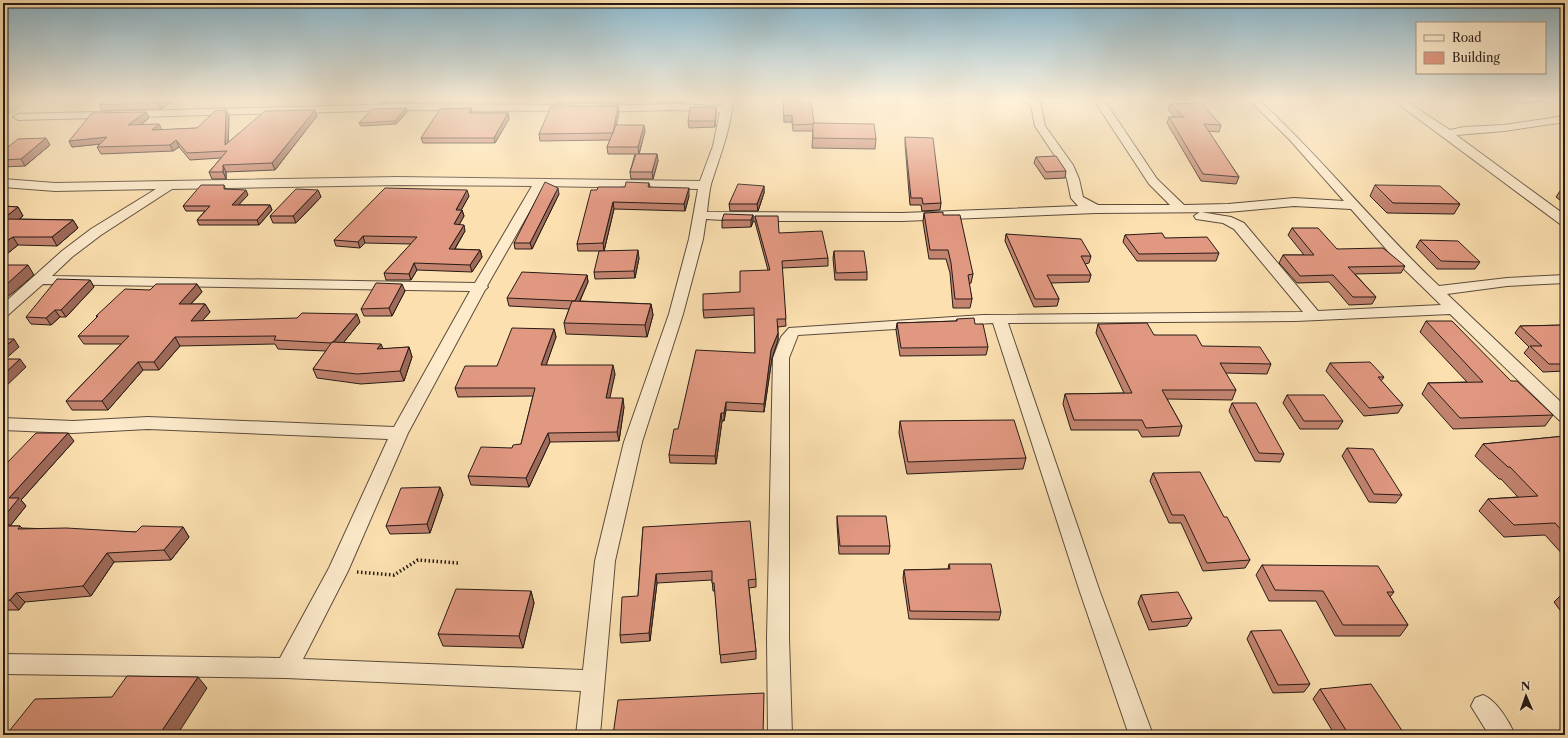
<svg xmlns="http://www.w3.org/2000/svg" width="1568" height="738" viewBox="0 0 1568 738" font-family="'Libre Caslon Text',serif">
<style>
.green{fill:#b9c38f;stroke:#706f52}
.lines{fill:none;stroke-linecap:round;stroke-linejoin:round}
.minor-casing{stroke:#5c4c3c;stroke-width:2}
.path{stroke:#261b16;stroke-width:3.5;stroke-dasharray:1.5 2.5;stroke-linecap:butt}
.minor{fill:#fdebcc;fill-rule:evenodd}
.wall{fill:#c2836f;stroke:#261b16}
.shaded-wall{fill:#9e6a5a;stroke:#261b16}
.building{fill:#e19881;stroke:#261b16}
</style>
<rect width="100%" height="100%" fill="#fce0b0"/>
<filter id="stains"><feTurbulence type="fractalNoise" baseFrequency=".005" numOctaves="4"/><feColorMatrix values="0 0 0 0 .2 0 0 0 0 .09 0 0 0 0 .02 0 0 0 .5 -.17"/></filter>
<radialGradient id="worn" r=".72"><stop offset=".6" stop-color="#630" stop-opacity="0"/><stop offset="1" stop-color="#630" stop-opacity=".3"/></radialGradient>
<path class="green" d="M3 100H33L3 117Z"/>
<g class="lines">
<defs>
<path id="minor" d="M723 100H733C731 128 720 156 711 184 709 193 708 202 707 212L902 213 1078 206 1071 198 1067 179 1061 165 1035 126 1031 105 1023 102 1022 100 1040 101 1045 126 1073 165 1079 179 1083 197 1098 205H1170L1149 184 1094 100H1104L1157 179 1184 205 1228 204 1294 198 1344 201 1289 139 1249 100H1259C1323 159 1376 227 1439 286L1507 278 1565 275V283L1507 286 1447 294 1565 406V422L1559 420 1450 314 1296 321 1008 323 1100 592 1153 735H1129L1080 592 993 323 798 335 789 358V638L792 735H768L767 638 773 358 781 337 789 328 983 315 1303 312 1234 229 1223 223 1196 219 1194 216 1200 212 1231 217 1244 223 1318 311 1441 305 1401 266 1351 209 1294 206 1228 212 1096 213 902 221H740L706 219 703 239 683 314 642 442 615 561 600 735H576L581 691 286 678 3 674V654L280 658 329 568 388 439 148 429 73 433 3 430V418L73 421 148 417 394 427 470 291 43 284 8 315 3 316V304L62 251 91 229 156 189 55 191 3 187V179L55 183 398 177 700 181 713 146 720 112 673 110 597 112 592 109 597 106 673 104 722 106ZM398 185 532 186 475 283 52 276 72 257 101 235 172 189ZM544 186 698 189 689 239 669 314 624 442 595 561 583 670 303 659 348 571 408 433 485 290 488 287 487 286Z
M1393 100H1404L1450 130 1464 127 1504 125 1565 116V122L1504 131 1456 135 1565 215V225L1560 224Z
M405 104 572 105 577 108 572 111 405 110 18 120 13 117 18 114Z
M1483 695C1497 701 1509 721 1515 735H1489L1471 706 1475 698Z"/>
</defs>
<use href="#minor" class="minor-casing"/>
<path class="path" d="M357 572 394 575 418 560 458 563"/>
<use href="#minor" class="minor"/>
</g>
<path class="wall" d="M174 100 161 109 102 111 99 105Z
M380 100H416L414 103H381Z
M555 100H622L621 104 555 103Z
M657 100H686L685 103 657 102Z
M783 100 814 123 876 139 875 149 812 148 813 131H793L792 122H784Z
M1510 100H1545L1521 104Z
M1170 104 1221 125 1219 132 1208 131 1239 177 1236 184 1201 181 1167 123 1169 117H1175L1168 110Z
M406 108 407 112 396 124 361 126 359 123Z
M471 108 472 113H508L509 119 495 143H423L421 138Z
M146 112 149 118 141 125 162 130 197 128 229 116 228 142 317 116 275 170 226 172V179H212L209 172 221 158 190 160 179 147 173 151 101 154 97 147 100 144 72 147 69 141Z
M619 113 616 125 645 131 639 154H657L658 161 653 179H631L630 172 635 154H608L607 147 610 140 540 141 539 134Z
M716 113 715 127 689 128 688 121Z
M905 137 941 203 940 210 922 211 921 205H910L905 144Z
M50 145 25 166 3 167V151Z
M1036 157 1066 171 1065 178 1045 179 1034 163Z
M649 183 650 187 689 196 685 211 614 209 604 251H578L577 244 597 190 625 187Z
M224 185 226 190 248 195 238 205H270L272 210 259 225H199L197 220 205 211H186L183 206Z
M1375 185 1460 204 1454 214 1387 213 1370 196Z
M764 186V193L758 211H730L729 204Z
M318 190 321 197 296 223H273L270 216Z
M1560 191H1565V204L1556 197Z
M559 194 532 249H515L514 243Z
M469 196 461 210H462L464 216 459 224 465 231 455 249 480 250 482 257 472 272 417 270 411 280H386L384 273 411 244 365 243 360 248 336 246 334 240Z
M3 206 18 207 23 216 19 219 73 220 78 228 57 246 18 245 3 257Z
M924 213 943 215 973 274 971 283 969 284 972 299 970 308H953L950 273 946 259H929L923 222Z
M753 215V222L751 227 722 228V220Z
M755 216 779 233 828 258V266L782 268 786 326 778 327V340L772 358 764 412 726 410 724 421H722L716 464 670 463 669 455 678 429 755 353V315L704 318 703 310 740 292 768 270 755 222Z
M1292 228 1337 249 1405 266 1401 273 1355 274 1376 297 1372 304 1349 305 1329 282 1297 283 1279 263 1283 255H1304L1288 235Z
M1006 234 1091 256 1089 263 1085 264 1091 275 1089 282 1051 283 1059 299 1057 306 1034 307 1005 241Z
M1125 235 1165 238 1219 253 1216 261H1137L1123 242Z
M1420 240 1480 262 1475 269H1437L1416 247Z
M834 251 867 272V280H835L833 258Z
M639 258 635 278 595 279 594 272Z
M587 275 588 282 580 301 651 304 653 315 647 337 566 334 564 323 569 309 509 306 507 298Z
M90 280 94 287 66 317H60L51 325 31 324 26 317Z
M197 284 202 292 191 304H205L210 312 202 321 360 322 343 343 383 349 409 347 412 357 404 381 361 384 317 378 313 369 326 351 278 349 275 344 180 346 159 370H143L108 410H72L66 401 121 344H84L78 336 97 317 96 316 150 290Z
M405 291 392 316H364L361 309Z
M957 319 988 347 986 355 900 356 896 330 897 323 956 321Z
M1426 321 1511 381 1553 415 1545 426 1453 429 1422 394 1428 383 1467 382 1420 332Z
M1098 324 1154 335 1271 364 1267 374 1225 373 1236 390 1232 400 1167 399 1182 426 1179 436 1142 437 1138 430H1071L1063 404 1065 394 1124 393 1096 333Z
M1565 325V371L1543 372 1524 353 1529 347 1515 333 1520 326Z
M554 329 556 337 546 365 615 374 609 398 624 407 619 441 550 442 529 487 471 485 468 476 512 448 521 444 533 396 458 397 455 388 497 366Z
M1330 363 1384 377 1381 381 1403 405 1398 413 1364 416 1326 371Z
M1287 395 1343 421 1338 429H1300L1283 403Z
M1232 403 1284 454 1280 462 1255 461 1229 411Z
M900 421 1026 458 1023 469 907 474 899 433Z
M1565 436V557L1545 535 1504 537 1479 511 1488 499 1518 497 1501 479H1499L1475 456 1483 444Z
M74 441 21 500 26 506 10 526H20L22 528 136 532 183 527 189 537 171 560 114 562 91 596 25 602 19 610H3V467Z
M1347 448 1402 495 1396 503 1369 502 1342 456Z
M1153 473 1224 517 1250 560 1245 568 1203 571 1181 523H1169L1150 481Z
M440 487 443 495 430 533 390 534 386 526Z
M837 516 890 546 889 554H839L837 524Z
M643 527 756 579V587L749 588 756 651V659L721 663 715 591H713L712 580 657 583 650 641 621 643 620 635 638 596Z
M949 564 1001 612 999 620 909 619 903 578 904 570 948 569Z
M1262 565 1394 592 1390 597 1408 625 1400 636H1335L1316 601H1269L1256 575Z
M531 591 534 603 523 648 443 646 438 634Z
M1564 592H1565V617L1554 602Z
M1141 595 1192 618 1187 626 1149 630 1138 603Z
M1251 631 1310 684 1304 692 1273 693 1247 639Z
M1565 658V665L1562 661Z
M1320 689 1405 735H1335L1313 699Z"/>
<path class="shaded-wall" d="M163 100H174L161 109 158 103Z
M1523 100H1545L1521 104Z
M618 106 619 113 613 140V133Z
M716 107V113L715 127V121Z
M406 108 407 112 396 124 395 121Z
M471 108 472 113H469Z
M226 110 229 116 228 151 225 145Z
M315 110 317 116 275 170 272 163Z
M146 112 149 118 132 131 128 125Z
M508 113 509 119 495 143 494 138Z
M792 115V122H784V116Z
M159 124 162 130H152Z
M644 125 645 131 639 154 638 147Z
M107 137 110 143 72 147 69 141Z
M46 138 50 145 25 166 21 159Z
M176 140 179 147 173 151 170 145Z
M657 154 658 161 653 179 652 172Z
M223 165 226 172V179L223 172Z
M764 186V193L758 211 757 204Z
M558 188 559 194 532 249 530 243Z
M689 188V196L685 211 684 204Z
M246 190 248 195 234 210 232 205Z
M318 190 321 197 296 223 293 216Z
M467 190 469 196 458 216 456 210Z
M613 202 614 209 604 251 603 243Z
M270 205 272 210 259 225 257 220Z
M18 207 23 216 8 228 3 220V219Z
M462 210 464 216 456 231 454 224Z
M753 215V222L751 227V220Z
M73 220 78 228 57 246 52 237Z
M464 225 465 231 451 255 449 249Z
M363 236 365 243 360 248 358 242Z
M13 237 18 245 3 257V243Z
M480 250 482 257 472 272 470 265Z
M638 250 639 258 635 278 634 271Z
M414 263 417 270 411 280 409 274Z
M28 265 34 275 14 292 3 300V286Z
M587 275 588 282 576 309 575 301Z
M90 280 94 287 66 317 61 310Z
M197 284 202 292 183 312 179 304Z
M402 284 405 291 392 316 389 308Z
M205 304 210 312 195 329 191 321Z
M651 304 653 315 647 337 645 325Z
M55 310 60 317 51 325 46 318Z
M357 314 360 322 336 352 333 343Z
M554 329 556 337 543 374 541 365Z
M778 333V340L772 358 764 412V404L771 350Z
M175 337 180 346 159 370 154 362Z
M14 339 19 347 3 361V348Z
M381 344 385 353 377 349Z
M409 347 412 357 404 381 400 371Z
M20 359 26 367 3 389V375Z
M138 362 143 370 108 410 102 401Z
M613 365 615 374 608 407 606 398Z
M623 398 624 407 619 441 617 432Z
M726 402V410L724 421V413Z
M721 413 722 421 716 464 715 456Z
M68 433 74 441 21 500 26 506 10 526 3 518 9 498Z
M548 433 550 442 529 487 526 478Z
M440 487 443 495 430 533 427 524Z
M183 527 189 537 171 560 164 550Z
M107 553 114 562 91 596 83 586Z
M656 574 657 583 650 641 649 633Z
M531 591 534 603 523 648 519 636Z
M16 593 25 602 19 610 10 600Z
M198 677 207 688 177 735H159Z"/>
<path class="building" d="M103 100H163L158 103 99 105Z
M783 100H811L814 123H813V124L793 125 792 115 784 116Z
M1201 103 1221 125 1204 124 1239 177 1203 174 1169 117H1184L1170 104Z
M551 106H618L613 133 539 134Z
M690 107H716L715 121H688Z
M406 108 395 121 359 123 372 109Z
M471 108 469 113H508L494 138H421L440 109Z
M226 110 225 145 265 111 315 110 272 163 223 165V172H209L227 151 187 153 176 140 170 145 97 147 107 137 69 141 92 113 146 112 128 125 159 124 152 130 197 128 215 111Z
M813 123 874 124 876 139 813 138Z
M616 125H644L638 147H607Z
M905 137 933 138 941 203 923 204 922 198H911Z
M46 138 21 159 3 160V151L18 139Z
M636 154H657L652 172H630Z
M1056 156 1066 171 1046 172 1036 157Z
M545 182 558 188 530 243H514Z
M626 182 649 183 648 187 689 188 684 204 613 202 603 243 577 244 591 190H597L598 187H625Z
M738 184 764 186 757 204H729Z
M201 185H224V189L246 190 232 205H270L257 220H197L210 206H183Z
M1375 185 1440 186 1460 204 1393 203Z
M385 188 467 190 456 210H462L454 224 464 225 449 249 480 250 470 265 414 263 409 274 384 273 417 237 363 236 358 242 334 240Z
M296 189 318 190 293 216H270Z
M1560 191H1565V195Z
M3 206 18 207 3 219Z
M943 212V215H960L973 274 968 275 972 299H955L951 263 948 250H930L924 213Z
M724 214 753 215 751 220H722Z
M755 216H778L779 233 822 231 828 258 782 261 786 319H777L778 333 771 350 764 404 726 402 724 413H721L715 456 669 455 674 429H678L696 350 755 353 754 308 703 310V294L740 292V271L770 270Z
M3 219 73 220 52 237H13L3 243Z
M1292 228H1318L1337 249 1383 248 1405 266 1348 267 1376 297H1353L1333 275 1300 276 1283 255H1314Z
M1162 233 1165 238 1207 237 1219 253 1139 254 1125 235Z
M1006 234 1081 239 1091 256H1081L1091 275H1047L1059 299H1035Z
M1420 240 1458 241 1480 262 1441 261Z
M638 250 634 271 594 272 599 251Z
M834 251H864L867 272 836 273Z
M3 265H28L8 283 3 286Z
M522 272 587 275 575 301 507 298Z
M57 279 90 280 61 310H55L46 318 26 317Z
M376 283 402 284 389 308 361 309Z
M156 284H197L179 304H205L191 321 297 318 302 313 357 314 333 342H332L331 343 274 340 276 336 175 337 154 362H138L102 401H66L129 336H78L98 316H96L125 289 150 290Z
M572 301 651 304 645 325 564 323Z
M974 318 975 324H983L988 347 901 348 897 323 957 321V319Z
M1426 321H1452L1511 381H1517L1553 415 1460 418 1428 383 1483 382Z
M1147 323 1154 335H1196L1202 346 1260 347 1271 364 1220 363 1236 390H1162L1182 426 1146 428 1142 420H1074L1065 394 1132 393 1098 324Z
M1565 325V364H1549L1530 346H1542L1520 326Z
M512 328 554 329 541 365H613L606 398H623L617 432 548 433 526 478 468 476 481 447 512 448 513 445 521 444 535 388H455L465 366H497Z
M3 339H14L3 348Z
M332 342 381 344 377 349 409 347 400 371 357 374 313 369Z
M3 359H20L3 375Z
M1370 362 1384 377H1378L1403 405 1369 408 1330 363Z
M1287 395H1324L1343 421H1304Z
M1232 403H1256L1284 454 1259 453Z
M1014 420 1026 458 908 462 900 421Z
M36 433H68L9 498H19L3 518V467Z
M1565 436V534L1555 523 1514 525 1488 499 1538 496 1510 467H1508L1483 444Z
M1347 448 1373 449 1402 495 1374 494Z
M1200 472 1224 517H1227L1250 560 1207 563 1184 515H1172L1153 473Z
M440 487 427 524 386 526 401 488Z
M837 516H886L890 546H840Z
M750 521 756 579 748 580 756 651 720 655 714 583H712V571L656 574 649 633 620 635 622 597 638 596 643 527Z
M3 526H20L18 529 66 528 136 532 142 526 183 527 164 550 107 553 83 586 16 593 10 600 3 601Z
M949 564H991L1001 612 910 611 904 570 950 569Z
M1262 565 1378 566 1394 592H1387L1408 625H1343L1323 591 1275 590Z
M456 589 531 591 519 636 438 634Z
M1178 592 1192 618 1152 622 1141 595Z
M1281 630 1310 684 1278 685 1251 631Z
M127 676 198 677 159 735H6L35 699 112 697Z
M1371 684 1405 735H1349L1320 689Z
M764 693 763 735H613L618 700Z"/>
<linearGradient id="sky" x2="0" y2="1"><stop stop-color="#8bb8ce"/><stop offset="0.49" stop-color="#fef1db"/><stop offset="1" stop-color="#fef1db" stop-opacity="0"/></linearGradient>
<rect width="1568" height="203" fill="url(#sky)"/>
<rect width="1568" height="738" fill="none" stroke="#fce0b0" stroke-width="16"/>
<rect x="4" y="4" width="1560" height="730" fill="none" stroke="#261b16" stroke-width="2"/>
<rect x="8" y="8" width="1552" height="722" fill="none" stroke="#261b16"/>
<rect x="1416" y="22" width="130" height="52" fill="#fdebcc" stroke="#a79883"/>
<rect x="1424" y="35" width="20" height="6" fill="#fdebcc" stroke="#a79883"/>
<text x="1452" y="42" font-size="12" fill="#261b16">Road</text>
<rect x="1424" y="52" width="20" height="12" fill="#e19881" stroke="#a79883"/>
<text x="1452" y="62" font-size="12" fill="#261b16">Building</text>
<g transform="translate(1526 696) rotate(358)" stroke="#fdebcc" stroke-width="3" paint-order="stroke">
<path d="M0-3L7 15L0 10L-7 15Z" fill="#261b16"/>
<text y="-6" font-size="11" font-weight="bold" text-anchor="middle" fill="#261b16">N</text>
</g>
<rect width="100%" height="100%" filter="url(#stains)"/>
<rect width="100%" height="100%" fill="url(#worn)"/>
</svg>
